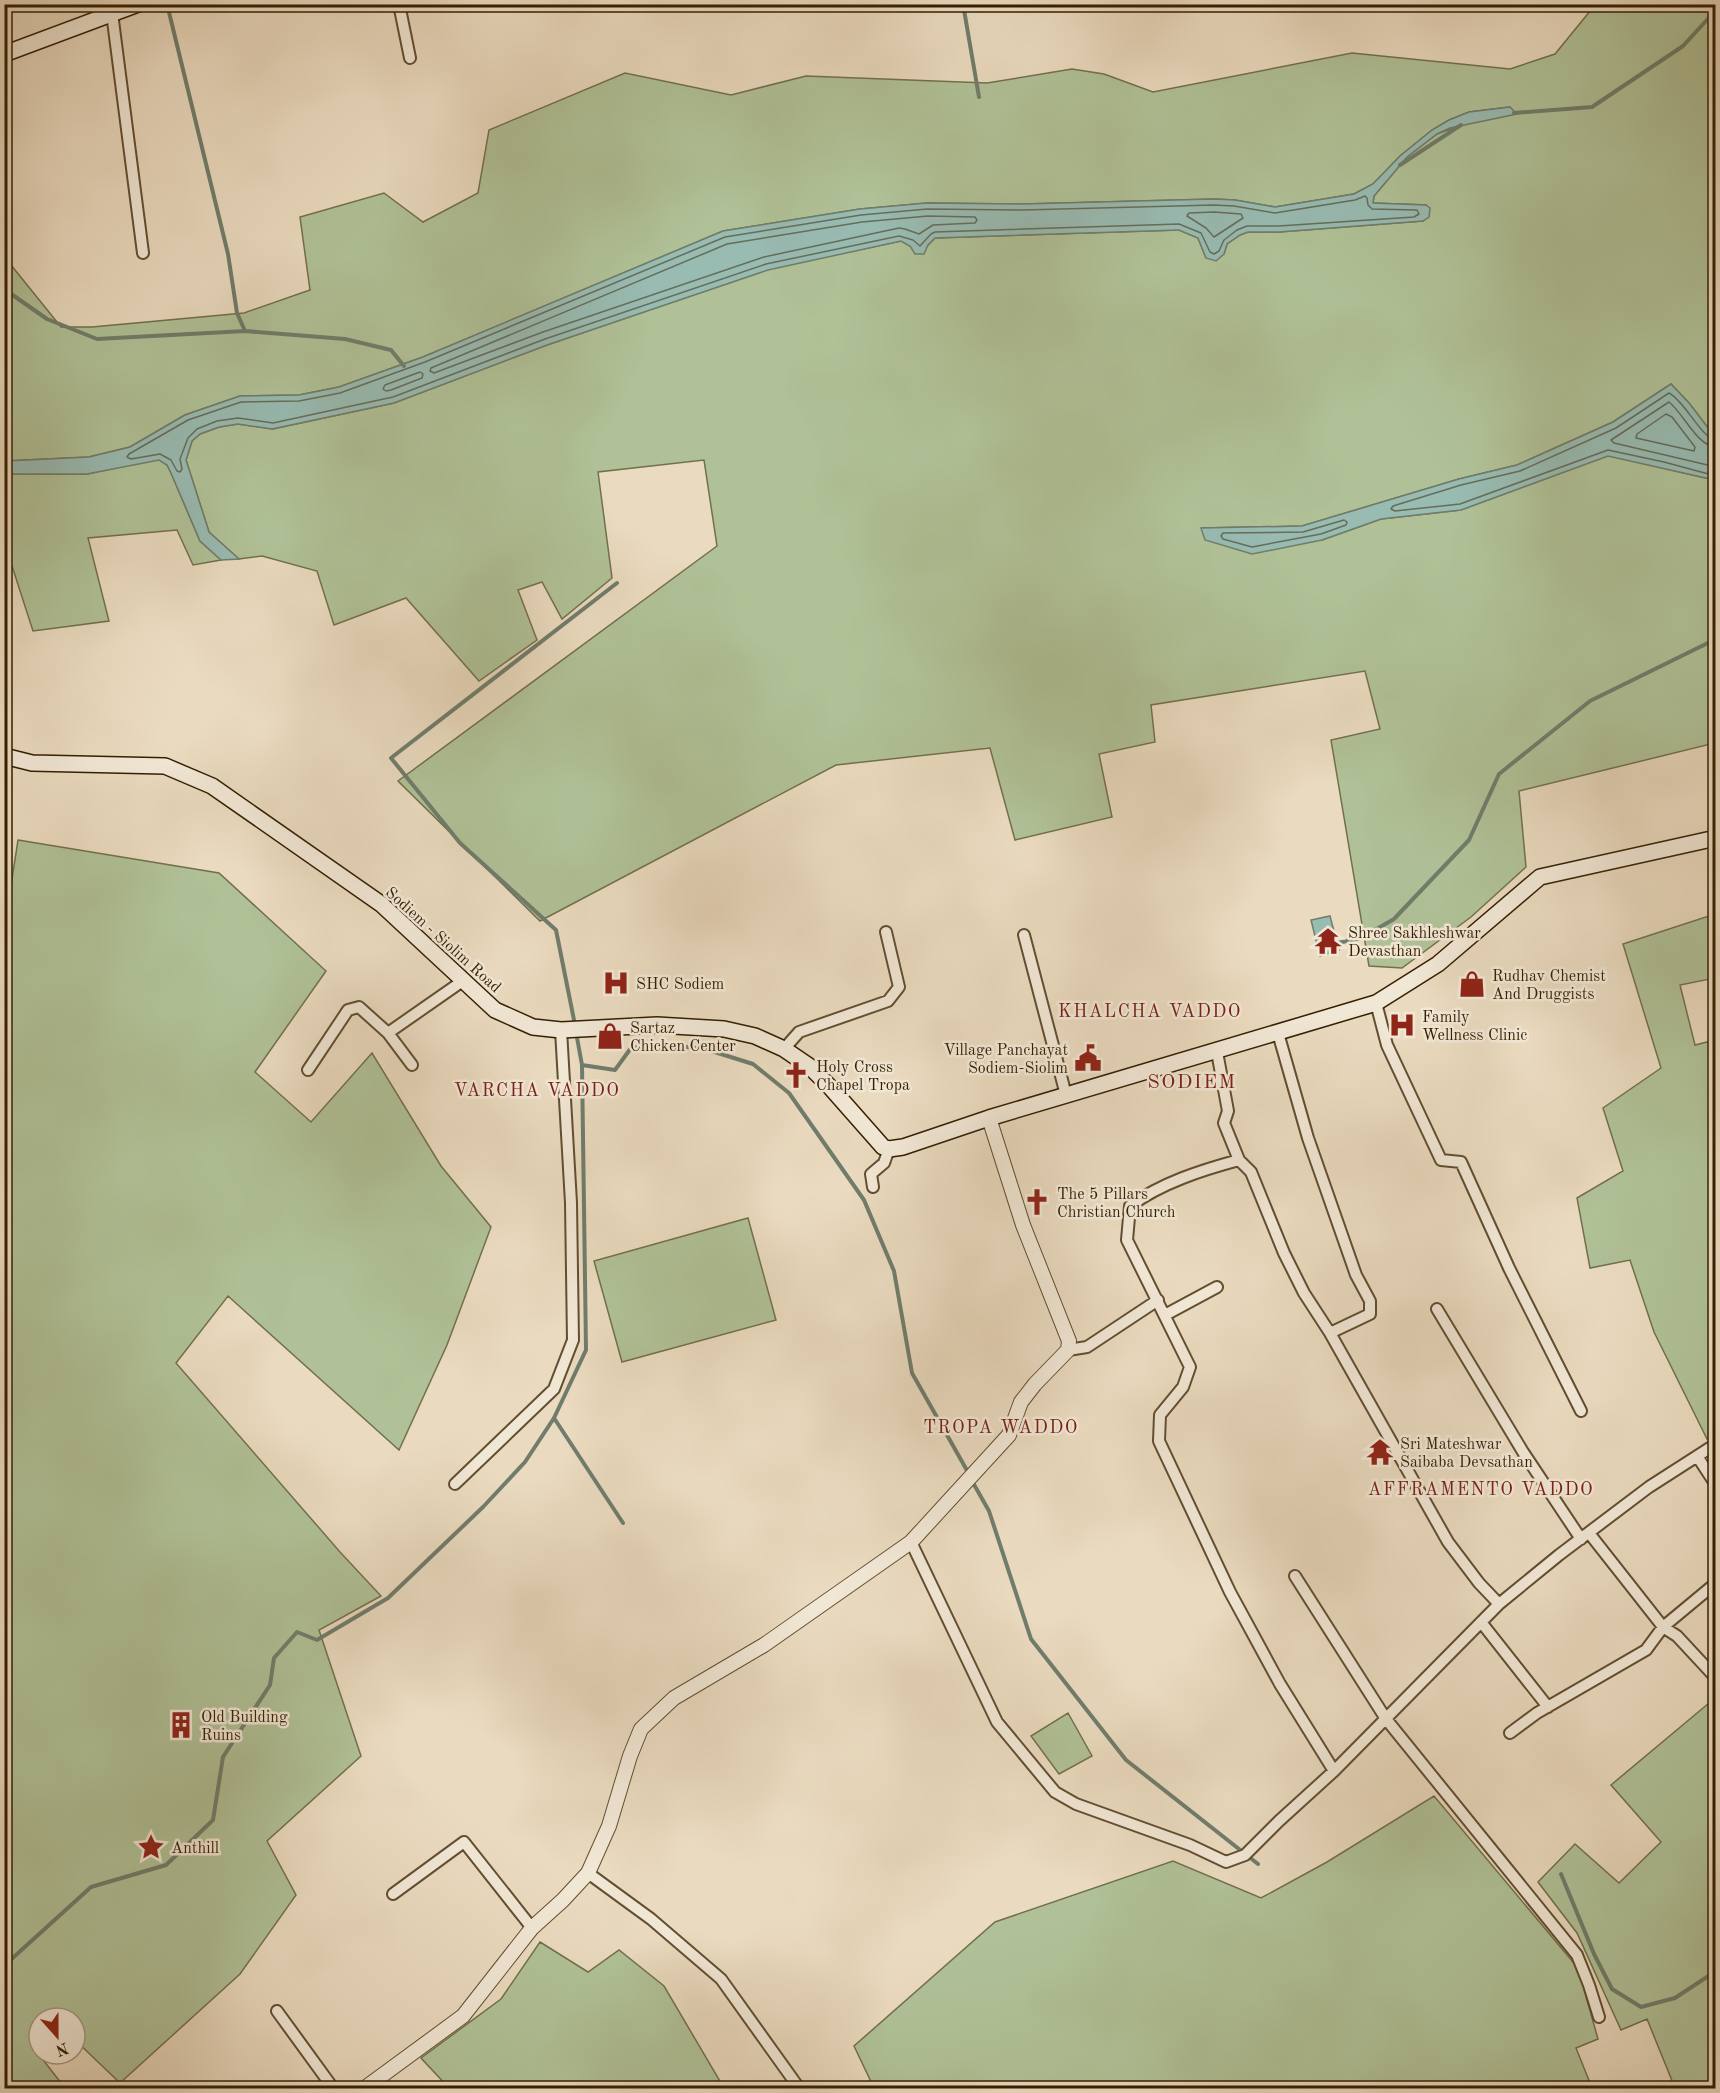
<svg xmlns="http://www.w3.org/2000/svg" width="1720" height="2093" viewBox="0 0 1720 2093" font-family="'Old Standard TT',serif">
<style>
.green{fill:#b0c197;stroke:#72704c;stroke-width:1.5}
.water{fill:#98bbb2;stroke:#707d6c;stroke-width:1.5}
.lines{fill:none;stroke-linecap:round;stroke-linejoin:round}
.shore{stroke:#666d5a;stroke-width:1.5}
.stream{stroke:#707d6c;stroke-width:4}
.minor-casing{stroke:#624e31;stroke-width:14}
.tertiary-casing{stroke:#624e31;stroke-width:16}
.secondary-casing{stroke:#341f02;stroke-width:18}
.minor{stroke:#f1e7d5;stroke-width:10}
.tertiary{stroke:#f1e7d5;stroke-width:14}
.secondary{stroke:#f1e7d5;stroke-width:15}
.labels{text-anchor:middle;stroke-width:5;stroke-linejoin:round;paint-order:stroke}
.poi-label{font-size:16px;fill:#341f02;stroke:#f1e7d5;text-anchor:start}
.street-label{font-size:16px;fill:#341f02;stroke:#f1e7d5}
.neighbourhood-label{font-size:18px;letter-spacing:1.5px;fill:#7a1f14;stroke:#f1e7d5}
.quarter-label{font-size:20px;letter-spacing:1.5px;fill:#7a1f14;stroke:#f1e7d5}
</style>
<rect width="100%" height="100%" fill="#eadabf"/>
<filter id="stains"><feTurbulence type="fractalNoise" baseFrequency=".00333" numOctaves="4"/><feColorMatrix values="0 0 0 0 .2 0 0 0 0 .09 0 0 0 0 .02 0 0 0 .5 -.17"/></filter>
<radialGradient id="worn" r=".72"><stop offset=".6" stop-color="#630" stop-opacity="0"/><stop offset="1" stop-color="#630" stop-opacity=".3"/></radialGradient>
<path class="green" d="M1595 5H1715V437L1689 403 1671 384 1613 422 1517 465 1459 479 1302 526 1202 528 1322 540 1381 519 1461 510 1608 455 1710 479 1716 484 1715 743 1519 791 1526 867 1471 917 1402 968 1369 966 1331 740 1380 729 1365 671 1151 705 1155 742 1099 754 1112 817 1015 840 990 748 836 765 540 921 398 781 717 546 704 460 598 472 612 578 562 619 542 582 518 590 537 640 479 681 406 598 334 625 317 571 262 556 239 559 209 532 186 460 192 441 200 434 219 427 238 424 273 429 394 403 547 345 768 269 901 241 910 246 928 245 935 238 1179 230 1198 238 1206 258 1224 254 1227 244 1240 235 1248 232H1279L1423 221 1429 216 1426 205 1373 203 1374 196 1407 157 1437 134 1510 107 1469 112 1449 120 1432 130 1400 156 1373 184 1354 194 1275 207 1235 200 1214 199 1023 204 927 203 860 209 723 231 423 357 339 387 299 395 240 396 185 415 130 447 89 457 5 461 4 264 11 265 61 327H92L244 313 310 290 300 217 384 193 423 222 478 193 489 130 625 73 731 95 806 76 987 83 1072 69 1104 74 1153 92 1352 53 1510 69 1555 54Z
M158 459 167 465 171 473 200 541 221 560 193 565 177 530 88 538 109 621 33 631 12 566 5 565 4 474H87Z
M18 840 219 873 326 971 255 1072 311 1122 372 1053 441 1166 491 1227 447 1345 399 1450 228 1296 176 1363 340 1552 381 1596 319 1630 361 1756 267 1841 296 1895 240 1974 120 2083 75 2040V2018H39V2050L37 2052 65 2088H4V931Z
M1715 914V978L1680 985 1695 1045 1715 1040 1716 1434 1707 1439 1654 1332 1630 1260 1590 1268 1577 1198 1623 1171 1603 1108 1661 1068 1623 944Z
M748 1218 776 1320 622 1362 594 1261Z
M1715 1698V2088H1675L1647 2019 1621 2030 1577 1933 1538 1882 1575 1844 1619 1883 1661 1842 1611 1785Z
M1068 1713 1092 1756 1059 1774 1031 1736Z
M1434 1796 1578 1968 1598 2039 1576 2048 1592 2088H874L854 2046 995 1922 1173 1861 1261 1898 1327 1862Z
M540 1942 588 1972 619 1950 664 1986 724 2088H449L421 2058 501 1999Z"/>
<path class="water" d="M1510 107 1517 114 1450 128 1437 134 1407 157 1374 196 1373 203 1426 205 1430 208 1429 217 1423 221 1279 232H1248L1240 235 1227 244 1224 254 1216 261 1206 258 1198 238 1179 230 935 238 928 245 924 254H915L910 246 901 241 768 270 547 345 394 403 272 429 238 424 219 427 200 434 192 441 186 460 209 532 239 559 221 560 200 541 171 473 167 465 159 460 87 474H5V461L89 457 130 447 185 415 240 396 299 395 339 387 423 357 723 231 860 209 927 203 1023 204 1214 199 1235 200 1275 207 1354 194 1373 184 1400 156 1432 130 1449 120 1469 112Z
M1671 384 1689 403 1715 437V484L1710 479 1608 456 1461 510 1381 519 1322 540 1252 554 1205 540 1201 528 1302 526 1459 479 1517 465 1613 422Z
M1330 916 1339 950 1320 956 1311 920Z"/>
<g class="lines">
<path class="shore" d="M1365 196 1367 198 1368 205 1372 209 1417 210 1419 214 1414 217 1279 226H1247L1237 230 1224 240 1219 251 1214 254 1210 252 1201 233 1179 224 935 232 931 234 920 246 913 240 899 236 766 264 545 339 393 397 273 423 238 418 217 421 197 429 188 438 180 459 182 469 180 472 177 471 171 460 160 454 131 459 127 457 129 454 188 420 241 402 299 401 340 393 425 362 725 237 861 215 927 209 1023 210 1214 205 1234 206 1275 213 1355 200Z
M1214 212 1241 214 1243 218 1214 237 1206 228 1187 216 1189 213Z
M928 216 975 217 977 220 975 223 933 225 919 234 905 229 899 228 764 257 543 332 434 373 430 371 431 368 727 244 862 222Z
M420 372 423 374 422 378 391 390 386 391 383 389 385 385Z
M1666 414 1672 417 1695 447 1694 451 1636 438 1637 434Z
M1716 440C1701 438 1685 401 1669 393L1616 428 1520 471 1461 485 1393 506 1391 509 1395 511 1460 504 1608 450 1664 462 1716 476
M1716 447C1697 446 1684 414 1669 402L1611 440 1614 443 1716 467
M1344 520 1347 522 1346 525 1321 534 1252 547 1223 539 1221 536 1223 533 1303 532Z"/>
<path class="stream" d="M167 4 228 254 237 313 245 331
M963 4 979 97
M1482 4 1483 7
M1514 113 1592 107 1683 46 1716 10
M1400 165 1461 125
M4 289 47 319 97 339 245 331 345 339 391 350 404 366
M1333 944 1361 938 1394 919 1469 840 1499 774 1590 701 1716 639
M575 1025 556 930 460 843 391 758 617 583
M582 1065 615 1070 631 1048 658 1044 705 1049 753 1064 789 1093 864 1200 894 1271 912 1373 969 1474
M554 1418 623 1523
M972 1481 989 1511 1031 1639 1126 1760 1258 1864
M1561 1874 1594 1954 1612 1989 1641 2007 1675 1998 1716 1971
M4 1978 6 1964 91 1887 166 1865 213 1820 223 1757 270 1685 274 1658 297 1632 317 1640 388 1598 483 1507 525 1462 554 1418 586 1350 582 1065 576 1032"/>
<defs>
<path id="minor" d="M399 4 410 58
M112 13 143 253
M1024 935 1066 1095
M1376 1003 1387 1045 1441 1160 1461 1162 1509 1268 1581 1411
M388 1033 412 1065
M1278 1033 1308 1138 1356 1275 1370 1301V1314L1330 1333
M784 1049 799 1032 888 1001 899 987 886 932
M1217 1052 1228 1111 1224 1123 1239 1160
M308 1070 348 1010 359 1007 388 1033 464 980
M873 1187 871 1174 884 1163 889 1149
M1437 1309 1523 1452 1581 1539
M1165 1315 1217 1287
M1068 1350 1087 1347 1158 1300
M1697 1456 1716 1485
M455 1484 554 1389 573 1340 571 1203 561 1030
M1589 1533 1663 1627 1677 1636 1716 1678
M911 1542 997 1722 1055 1792 1076 1804 1190 1845 1226 1862 1245 1855 1279 1821 1334 1771 1499 1604 1559 1555 1649 1487 1716 1444
M1295 1576 1386 1719 1577 1955 1589 1985 1599 2017
M1481 1622 1548 1707
M1510 1733 1537 1713 1646 1650 1663 1627 1716 1583
M1334 1771 1280 1684 1230 1592 1159 1441 1160 1415 1183 1387 1190 1367 1127 1240 1130 1206C1161 1183 1202 1170 1239 1160L1251 1172 1284 1253 1304 1293 1330 1333 1448 1542 1479 1583 1499 1604
M588 1873 651 1919 721 1979 799 2088
M393 1894 464 1842 532 1928
M277 2011 333 2088"/>
<path id="tertiary" d="M365 2088 463 2016 532 1928 563 1900 588 1873 609 1826 630 1756 641 1729 674 1698 764 1645 911 1542 1009 1435 1021 1402 1035 1384 1068 1350 1069 1341 1023 1225 989 1118"/>
<path id="secondary" d="M4 54 138 4
M4 756 32 763 165 766 212 786 381 904 495 1010 533 1027 561 1030 657 1025 724 1029 755 1036 784 1049 809 1066 831 1088 883 1147 889 1149 903 1147 989 1118 1376 1003 1438 964 1540 877 1716 838"/>
</defs>
<use href="#minor" class="minor-casing"/>
<use href="#tertiary" class="tertiary-casing"/>
<use href="#secondary" class="secondary-casing"/>
<use href="#minor" class="minor"/>
<use href="#tertiary" class="tertiary"/>
<use href="#secondary" class="secondary"/>
</g>
<defs>
<symbol id="temple-bare" viewBox="-9 -9 18 18"><path d="M0-6L5-2H3V0L6.5 2.5H4V6H1.5V3h-3V6H-4V2.5H-6.5L-3 0V-2H-5Z" fill="#8f2418" stroke="#f1e7d5" stroke-width="2.5" paint-order="stroke"/></symbol>
<symbol id="hospital-bare" viewBox="-9 -9 18 18"><path d="M-5-5h3v3.5h4V-5h3V5h-3V1.5h-4V5h-3Z" fill="#8f2418" stroke="#f1e7d5" stroke-width="2.5" paint-order="stroke"/></symbol>
<symbol id="shop-bare" viewBox="-9 -9 18 18"><path d="M-5-2.5h2.3a2.7 3.5 0 0 1 5.4 0H5L5.5 6h-11ZM-1.5-2.5h3a1.5 2.3 0 0 0-3 0Z" fill="#8f2418" stroke="#f1e7d5" stroke-width="2.5" paint-order="stroke"/></symbol>
<symbol id="civic-bare" viewBox="-9 -9 18 18"><path d="M-.6-6.5H3V-4.5H.6V-3L4-1V1h2V6H-6V1h2V-1L-.6-3ZM-1.2 2.5V6h2.4V2.5Z" fill="#8f2418" stroke="#f1e7d5" stroke-width="2.5" paint-order="stroke"/></symbol>
<symbol id="church-bare" viewBox="-9 -9 18 18"><path d="M-1.2-6h2.4v3.5h3.3v2.4h-3.3V6h-2.4V-.1h-3.3v-2.4h3.3Z" fill="#8f2418" stroke="#f1e7d5" stroke-width="2.5" paint-order="stroke"/></symbol>
<symbol id="building-bare" viewBox="-9 -9 18 18"><path d="M-4-6H4V6H1V3H-1V6H-4ZM-2.5-4.3h1.7v1.8h-1.7ZM.8-4.3h1.7v1.8H.8ZM-2.5-1h1.7V.8h-1.7ZM.8-1h1.7V.8H.8Z" fill="#8f2418" stroke="#f1e7d5" stroke-width="2.5" paint-order="stroke"/></symbol>
<symbol id="sight-bare" viewBox="-9 -9 18 18"><path d="M0-6L1.8-2.2L6-1.7L2.9 1.2L3.7 5.4L0 3.3L-3.7 5.4L-2.9 1.2L-6-1.7L-1.8-2.2Z" fill="#8f2418" stroke="#f1e7d5" stroke-width="2.5" paint-order="stroke"/></symbol>
</defs>
<g fill-rule="evenodd">
<use href="#temple-bare" x="1309" y="922" width="38" height="38"/>
<use href="#hospital-bare" x="597" y="964" width="38" height="38"/>
<use href="#shop-bare" x="1453" y="965" width="38" height="38"/>
<use href="#hospital-bare" x="1383" y="1006" width="38" height="38"/>
<use href="#shop-bare" x="591" y="1017" width="38" height="38"/>
<use href="#civic-bare" x="1069" y="1039" width="38" height="38"/>
<use href="#church-bare" x="777" y="1056" width="38" height="38"/>
<use href="#church-bare" x="1018" y="1183" width="38" height="38"/>
<use href="#temple-bare" x="1361" y="1433" width="38" height="38"/>
<use href="#building-bare" x="162" y="1706" width="38" height="38"/>
<use href="#sight-bare" x="132" y="1828" width="38" height="38"/>
</g>
<g class="labels">
<g class="poi-label">
<text x="1348" y="938">Shree Sakhleshwar<tspan x="1348" dy="18">Devasthan</tspan></text>
<text x="1492" y="981">Rudhav Chemist<tspan x="1492" dy="18">And Druggists</tspan></text>
<text x="636" y="989">SHC Sodiem</text>
<text x="1422" y="1022">Family<tspan x="1422" dy="18">Wellness Clinic</tspan></text>
<text x="630" y="1033">Sartaz<tspan x="630" dy="18">Chicken Center</tspan></text>
<text x="1068" y="1055" text-anchor="end">Village Panchayat<tspan x="1068" dy="18">Sodiem-Siolim</tspan></text>
<text x="816" y="1072">Holy Cross<tspan x="816" dy="18">Chapel Tropa</tspan></text>
<text x="1057" y="1199">The 5 Pillars<tspan x="1057" dy="18">Christian Church</tspan></text>
<text x="1400" y="1449">Sri Mateshwar<tspan x="1400" dy="18">Saibaba Devsathan</tspan></text>
<text x="201" y="1722">Old Building<tspan x="201" dy="18">Ruins</tspan></text>
<text x="171" y="1853">Anthill</text>
</g>
<g class="street-label">
<text transform="translate(444 939) rotate(42)" y="6">Sodiem - Siolim Road</text>
</g>
<g class="neighbourhood-label">
<text x="1150" y="1017">KHALCHA VADDO</text>
<text x="537" y="1096">VARCHA VADDO</text>
<text x="1001" y="1433">TROPA WADDO</text>
<text x="1481" y="1495">AFFRAMENTO VADDO</text>
</g>
<g class="quarter-label">
<text x="1192" y="1088">SODIEM</text>
</g>
</g>
<rect width="1720" height="2093" fill="none" stroke="#eadabf" stroke-width="24"/>
<rect x="6" y="6" width="1708" height="2081" fill="none" stroke="#341f02" stroke-width="3"/>
<rect x="12" y="12" width="1696" height="2069" fill="none" stroke="#341f02" stroke-width="1.5"/>
<g transform="translate(57 2036) rotate(159)"><circle r="28" fill="#f1e7d5" stroke="#a59781" stroke-width="1.5"/>
<path d="M0-4.5L10 22L0 15L-10 22Z" fill="#8f2418"/>
<text y="-9" font-size="16" font-weight="bold" text-anchor="middle" fill="#341f02">N</text>
</g>
<rect width="100%" height="100%" filter="url(#stains)"/>
<rect width="100%" height="100%" fill="url(#worn)"/>
</svg>
